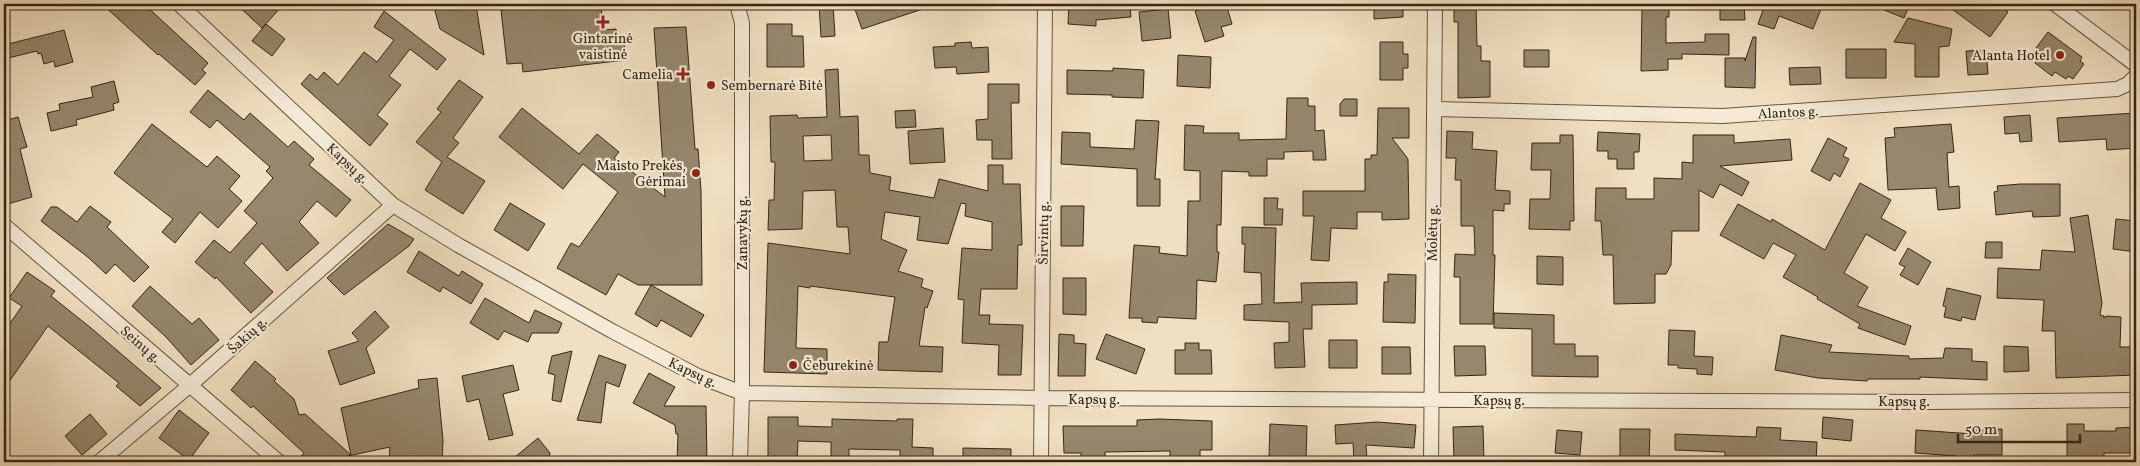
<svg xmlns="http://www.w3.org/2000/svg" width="2140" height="466" viewBox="0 0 2140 466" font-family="Vollkorn,serif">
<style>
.building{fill:#96876d;stroke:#352713;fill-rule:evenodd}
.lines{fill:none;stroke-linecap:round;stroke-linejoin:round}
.minor-casing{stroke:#64553e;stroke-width:16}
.minor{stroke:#f5ead6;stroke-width:14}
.poi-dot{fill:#8f2418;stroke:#f5ead6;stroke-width:2}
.labels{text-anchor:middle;stroke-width:4.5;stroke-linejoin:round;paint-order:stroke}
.poi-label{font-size:14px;fill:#352713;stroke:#f5ead6;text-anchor:end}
.street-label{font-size:14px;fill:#352713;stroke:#f5ead6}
</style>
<rect width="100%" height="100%" fill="#f0dfc0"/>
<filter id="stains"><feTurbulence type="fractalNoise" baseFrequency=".004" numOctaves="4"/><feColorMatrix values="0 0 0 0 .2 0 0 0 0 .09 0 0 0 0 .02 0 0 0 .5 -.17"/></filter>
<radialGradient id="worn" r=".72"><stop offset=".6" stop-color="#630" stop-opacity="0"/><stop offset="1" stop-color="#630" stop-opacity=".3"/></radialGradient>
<path class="building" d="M102 4H144L208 63 202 70 206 73 195 85 159 54 158 55Z
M236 4H284L262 28Z
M433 4 476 5 484 55 440 29Z
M512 4H601L603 30 616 29 617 40H624L626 60 523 72 522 63 507 64 501 10 513 9Z
M819 4H833L835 36 821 37Z
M853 4H932V6L862 29Z
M1069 4H1130L1131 17 1096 20V26L1068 24Z
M1218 4H1226L1232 24 1221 27 1224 36 1205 42 1195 11Z
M1374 4H1403V17L1374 19Z
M1454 4H1476L1477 46H1481V61H1490V97L1458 98V22H1454Z
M1642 4H1669V17H1666V43L1705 42V34H1729V55L1682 54V59H1668V70L1641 71Z
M1720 4H1744L1745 20H1720Z
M1751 4H1823L1813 29 1779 16 1774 29 1758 24 1763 10Z
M1869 4H1910L1904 18Z
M1945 4H1997L2008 12 1990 37Z
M1168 9 1171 38 1142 41 1139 12Z
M384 11 446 59 437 70 410 49 389 76 401 85 377 115 388 124 370 146 301 84 310 74 317 80 324 72 338 85 364 52 377 62 394 40 374 27Z
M1908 18 1952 29 1949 46 1939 47V77H1915V44L1894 42Z
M266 24 285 39 272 56 252 41Z
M767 24H792V36H803L804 67H767Z
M686 27 695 149H698L701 191 702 285H638L618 274 606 295 557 268 571 243 579 247 618 192 583 164 563 189 499 137 522 108 579 154 597 134 619 152 614 158 665 197 654 28Z
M64 30 73 62 55 67 54 61 44 64 41 53 38 54 37 51 4 59V45Z
M2048 32 2082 57 2080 61 2084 64 2073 79 2068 76 2066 79 2055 72 2052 76 2035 63 2042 53 2036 48Z
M1753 37H1756L1755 88 1725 87V58H1745V61Z
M971 42 972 48 988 47 989 72 957 74 956 67 935 68 933 47 955 46V43Z
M1380 42H1403V54H1408V68H1403V80H1380Z
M1846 49H1886V78H1846Z
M1524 50H1549V67H1524Z
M1986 50 1988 74 1968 75 1966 51Z
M1178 55 1211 57 1210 88 1177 86Z
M1820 67 1821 84 1790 85 1789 68Z
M1113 68 1144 70 1143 98 1112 97V95L1067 94V70L1113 71Z
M838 69 840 117 858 116 859 155H869L870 173 891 177 889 190 934 198 939 179 988 191V165H1003V184H1020L1022 245H1018L1017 289H981L979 315H990L989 324 1023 325 1021 375H998L999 345 962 343 964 300 958 299 962 248 992 250V222L965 216 966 204 961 203 948 244 917 240 920 217 885 212 881 239 907 250 898 271 923 279 921 287 933 291 927 308 925 307 919 346 943 347 942 372 878 370 879 342H888L895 297 810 286V288L798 286 796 348 827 349V374L764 372 768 243 850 254 848 227H837L835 190 803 191 802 229 768 230 769 200H774L775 162H771L770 116 797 115 798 118 827 117 825 70ZM831 135 832 160 804 161 803 136Z
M459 80 483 97 453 138 459 143 447 157 485 181 463 214 425 190 442 162 416 142 441 112 437 109Z
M114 81 119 102 113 104 114 110 76 120 77 125 51 131 47 113 60 110 59 104 93 97 91 87Z
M988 84H1019V103H1011L1012 159H992V140H977L976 120 988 119Z
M208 90 244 120 250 113 288 147 294 141 314 159 309 165 351 200 336 217 317 201 299 222 319 243 287 271 262 243 244 263 273 292 251 313 216 277 215 279 195 262 214 240 230 253 257 223 244 211 273 178 266 171 270 167 217 120 210 128 190 112Z
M1287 98H1308V106H1315V131L1324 130 1326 160H1313V151L1284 152V159H1267V176H1249V172L1222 171 1221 225H1217V252H1219L1216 282 1197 280 1196 319 1158 317 1157 323 1142 322V318H1129L1134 245 1160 247 1159 253 1187 256 1188 201H1200V171L1184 170 1185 125 1204 126 1203 133H1239V140L1286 139Z
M1344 99H1357V116H1340V104Z
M1378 108H1409V138H1392L1408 159 1409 219 1382 220V212H1357V229L1331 228 1329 261 1311 260 1314 216H1303V191H1365V159H1371V155H1377Z
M915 110 916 127 896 128 895 111Z
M2135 113 2136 148 2107 150 2106 139 2059 142 2057 118Z
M2030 115 2032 141 2020 142 2019 133 2005 134 2004 117Z
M18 117 27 147 20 149 32 197 4 205V121Z
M1136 120 1159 121 1155 179H1160V206H1137V169L1061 164 1062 132 1090 133V147L1134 149Z
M152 124 207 167 217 156 240 176 229 189 242 201 218 228 200 212 175 243 162 232 173 219 114 173Z
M1951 124 1954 152 1947 153 1949 187 1959 186 1960 208 1938 210 1936 188 1888 190 1885 138 1895 137 1894 128Z
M943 128 945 162 910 164 908 131Z
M1447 131 1473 132 1472 149 1497 151 1495 190 1510 191V204H1504V211L1493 210V255H1495L1493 324H1460V277H1454L1455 254 1475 255 1474 226H1461V180H1455L1456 158H1446Z
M1598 132 1640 134 1639 152H1634V169H1617V159H1608V151H1597Z
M1560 135H1573L1574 221H1570V230L1529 229 1530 199H1550L1551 170H1531L1532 143H1560Z
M1693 135H1734V143L1790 139 1792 160 1720 166 1749 182 1742 196 1720 184 1713 198 1699 190V231H1672L1671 265 1666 274H1655V303L1614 304 1613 255H1603L1601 221H1595L1596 188H1626V199H1654V178L1682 179V162L1693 163Z
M1828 138 1847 148 1843 156 1849 159 1840 177 1834 173 1830 181 1811 171Z
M1860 183 1891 200 1881 218 1906 232 1895 251 1866 234 1844 273 1868 287 1857 306 1911 326 1905 345 1858 328 1860 324 1817 299 1818 297 1783 277 1796 255 1773 243 1764 259 1720 235 1738 204 1771 222 1772 219 1825 250Z
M2020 184H2060V216L2033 217 2032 211 1996 215 1994 192 1998 191 1997 186Z
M1264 198H1278L1277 209H1283L1282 225H1264Z
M510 203 545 224 528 251 494 230Z
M90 206 111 222 107 227 149 267 134 282 115 264 106 274 89 258 41 221 51 207H57L77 222Z
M1061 206H1084L1083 246H1061Z
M2088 215 2102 303 2100 315 2104 316V318L2106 316 2121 317 2120 347H2136V375L2056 378 2055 331H2042L2044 300 1997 298 1998 268 2040 270 2042 250 2075 252 2070 218Z
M2116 219 2136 221V252L2113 249Z
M388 224 414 239 409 246 344 295 327 278Z
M1242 227 1276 228 1274 303 1302 302 1301 283 1357 282V304L1312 305V329H1303L1305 367 1275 368 1274 343 1289 342V322L1244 320V305L1262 304 1261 273 1244 272 1245 244H1242Z
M1986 242H2002V258H1985Z
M1908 248 1931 262 1918 285 1900 275 1905 267 1899 264Z
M419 251 459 276 462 271 483 284 471 304 443 287 440 292 407 272Z
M1537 256 1563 257V285L1537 284Z
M27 272 55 291 51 296 91 328 161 388 140 406 116 386 119 383 48 326 4 389V332L22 306 9 298Z
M1388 274 1416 275 1415 323 1383 322 1384 282H1388Z
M1063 278H1086V315L1063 314Z
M651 285 704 315 691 337 661 320 657 327 635 314Z
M150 286 192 324 199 318 219 340 191 365 166 337 132 306Z
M1947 288 1981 296 1975 320 1962 317 1961 321 1944 317 1946 307 1943 306Z
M485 298 529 323 535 310 562 323 558 333H532L528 342 504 331 498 340 470 323Z
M375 311 389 327 366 348 375 373 340 385 328 351 359 341 352 333Z
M1494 313 1554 315V344H1575V356H1598V377L1532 376V329L1494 328Z
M1669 330 1695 331 1694 356 1713 357 1712 375 1697 374V369L1678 368V365H1668Z
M1059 334 1074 335V343L1086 344 1085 376H1058Z
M1106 334 1145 349 1136 374 1096 359Z
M1781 335 1832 345 1829 352 1909 356V359L1943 358 1945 348 1972 349V361L1987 362V380L1920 377V379H1868L1867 381 1818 378 1775 370Z
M1329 340H1357V368H1329Z
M1185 343H1199V350H1211L1212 374H1175V350H1185Z
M1454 346H1485L1486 375 1455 376Z
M2004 346 2028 347 2029 371 2004 372Z
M1382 347H1410L1411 374H1382Z
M572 351 561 402 552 400 555 375 548 373 552 356Z
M599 355 626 365 619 387 606 382 601 423 577 420Z
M255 361 276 379 274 381 294 399 299 415 305 414 351 455 341 408 419 388 418 380 437 378 443 440 442 462H389L390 447 334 459 338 462H296L304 453 253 406 251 408 231 390Z
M513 365 519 390 503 394 513 435 489 440 479 399 467 402 462 376Z
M649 373 675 387 664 406H706L707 462H677L678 434H676L675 425 633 403Z
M179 410 209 433 189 460 159 438Z
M90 414 107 434 82 455 65 436Z
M768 417H798V426L832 427V419L897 421V419H913L912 447 933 448V462H900V450L849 449V457H831V442L798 441 797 460 768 459Z
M1823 417 1853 420 1851 441 1822 438Z
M1159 419 1212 421V450H1200V462H1170V451L1105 452V461H1081V453H1064L1063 426H1137V420Z
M1377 422 1416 425 1414 448 1366 445 1367 459 1354 460 1353 443 1336 444 1335 425Z
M1270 424 1307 426 1306 459 1269 457Z
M2067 424H2084V431H2116V428L2136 427V453H2104V462H2067Z
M1483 426 1484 462H1454L1453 427Z
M1757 427 1781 428 1780 440 1817 442 1816 462H1784V459L1755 457V462H1734V457L1725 456V452L1675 450V434L1756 437Z
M1620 429H1650L1649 462H1620Z
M2002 429V455H1973V462H1956V456L1915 453 1916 430 1974 434V430Z
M1557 430 1582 432 1580 455 1555 453Z
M538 438 550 453 548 462H509Z
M963 448 1011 449V462H963Z"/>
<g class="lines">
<defs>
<path id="minor" d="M179 4 393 205 458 245 612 331 698 376 742 393 1041 398 1927 402 2136 400
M737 4 742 23V393L740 462
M2055 4 2136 65
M1435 109 1723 116 2117 89 2128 84 2136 76
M4 225 279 462
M99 462 189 386 393 205
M1041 462 1045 4
M1431 462 1435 4"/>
</defs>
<use href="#minor" class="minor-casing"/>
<use href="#minor" class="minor"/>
</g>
<g class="poi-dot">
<path d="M600.5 14.5h5v5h5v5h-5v5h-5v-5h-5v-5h5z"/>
<circle cx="2060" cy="55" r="5"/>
<path d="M680.5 66.5h5v5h5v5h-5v5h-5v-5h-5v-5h5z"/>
<circle cx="711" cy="85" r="5"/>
<circle cx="696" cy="173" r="5"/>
<circle cx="793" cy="365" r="5"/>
</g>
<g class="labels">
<g class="poi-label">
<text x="603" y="43" text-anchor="middle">Gintarinė<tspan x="603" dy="16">vaistinė</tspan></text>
<text x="2050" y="60">Alanta Hotel</text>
<text x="673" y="79">Camelia</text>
<text x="721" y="90" text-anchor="start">Sembernarė Bitė</text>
<text x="686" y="170">Maisto Prekės,<tspan x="686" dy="16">Gėrimai</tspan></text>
<text x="803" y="370" text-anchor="start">Čeburekinė</text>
</g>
<g class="street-label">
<text transform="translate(1788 112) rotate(-3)" y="5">Alantos g.</text>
<text transform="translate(348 163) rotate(43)" y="5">Kapsų g.</text>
<text transform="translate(742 233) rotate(-90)" y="5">Zanavykų g.</text>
<text transform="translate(1043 233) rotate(-89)" y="5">Širvintų g.</text>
<text transform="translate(1432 233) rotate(-89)" y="5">Molėtų g.</text>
<text transform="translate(247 335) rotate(-42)" y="5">Šakių g.</text>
<text transform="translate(141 344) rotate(41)" y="5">Seinų g.</text>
<text transform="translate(693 372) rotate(25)" y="5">Kapsų g.</text>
<text x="1094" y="404">Kapsų g.</text>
<text x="1499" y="405">Kapsų g.</text>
<text x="1904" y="406">Kapsų g.</text>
</g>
</g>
<rect width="2140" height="466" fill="none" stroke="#f0dfc0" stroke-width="20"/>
<rect x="5" y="5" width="2130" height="456" fill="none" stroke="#352713" stroke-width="2.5"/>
<rect x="10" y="10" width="2120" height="446" fill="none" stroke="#352713"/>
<path d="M1958 434v8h122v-8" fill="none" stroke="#352713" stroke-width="2.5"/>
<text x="1965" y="434" font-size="15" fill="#352713" stroke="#f5ead6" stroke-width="4" paint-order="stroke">50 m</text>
<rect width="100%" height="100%" filter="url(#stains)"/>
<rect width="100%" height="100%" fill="url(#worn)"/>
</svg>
